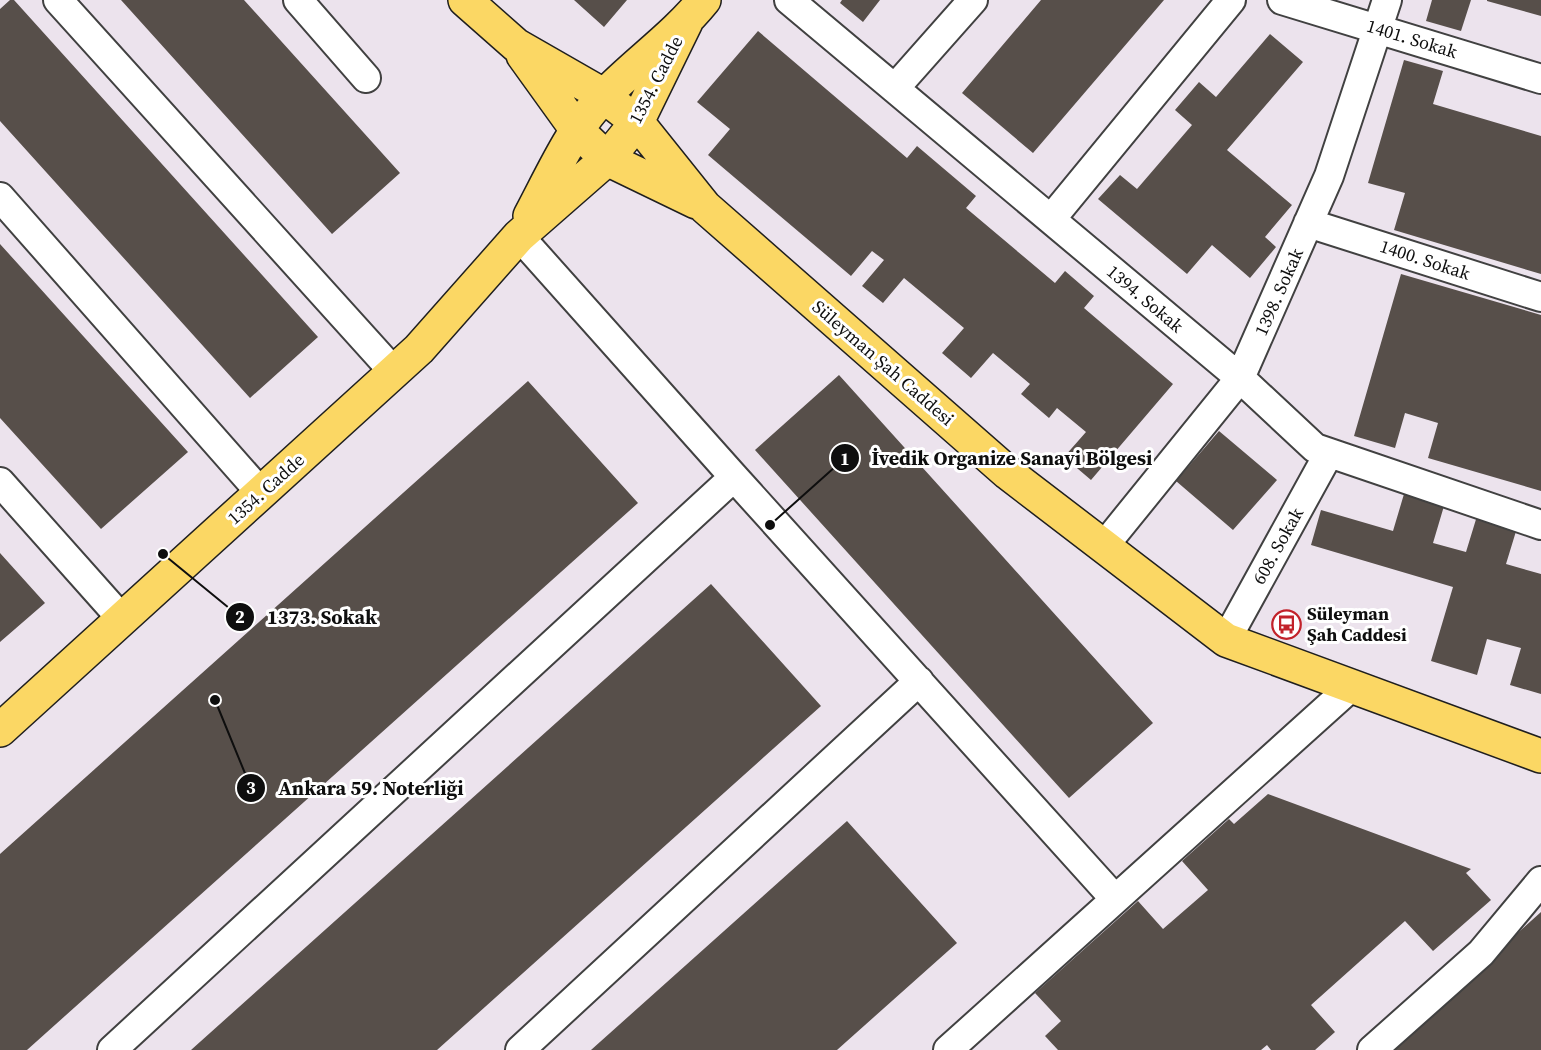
<svg xmlns="http://www.w3.org/2000/svg" width="1541" height="1050" viewBox="0 0 1541 1050" font-family="'Source Serif 4',serif">
<style>
.industrial{fill:#ece3ed}
.building{fill:#574f4a}
.lines{fill:none;stroke-linecap:round;stroke-linejoin:round}
.minor-casing{stroke:#414141;stroke-width:32}
.major-casing{stroke:#1f1f1f;stroke-width:36}
.minor{stroke:#fff;stroke-width:28}
.major{stroke:#fbd764;stroke-width:33}
.labels{text-anchor:middle;stroke-width:6;stroke-linejoin:round;paint-order:stroke}
.street-label{font-size:18px;fill:#0e0e0e;stroke:#fff}
.poi-label{font-size:18px;font-weight:bold;fill:#0e0e0e;stroke:#fff;text-anchor:start}
.leader{fill:none;stroke:#0e0e0e;stroke-width:2}
.callout-dot{fill:#0e0e0e;stroke:#fff;stroke-width:2}
.mark-label{font-size:18px;text-anchor:middle;font-weight:bold;fill:#fff}
.callout-label{font-size:20px;text-anchor:middle;font-weight:bold;fill:#0e0e0e;stroke:#fff;stroke-width:6;stroke-linejoin:round;paint-order:stroke}
</style>
<rect width="100%" height="100%" fill="#fffcf0"/>
<path class="industrial" d="M0 0H1541V1050H0Z"/>
<path class="building" d="M10 0H14L318 337 250 398 0 121V9Z
M121 0H244L400 173 332 234Z
M574 0H627L604 27Z
M842 0H880L863 22 840 3Z
M1041 0H1164L1033 153 962 93Z
M1432 0H1471L1461 31 1426 21Z
M1487 0H1541V16L1487 1Z
M758 31 907 158 917 146 976 196 966 208 1055 283 1065 271 1094 296 1084 308 1173 384 1091 480 1064 457 1086 432 1057 408 1049 418 1021 394 1030 384 993 353 971 378 942 353 964 328 904 278 883 303 862 286 884 260 872 251 851 276 708 155 730 129 697 102Z
M1270 34 1303 62 1227 150 1292 205 1265 237 1276 247 1250 278 1212 245 1187 274 1098 199 1120 175 1137 189 1192 125 1175 110 1199 82 1216 97Z
M1404 60 1443 71 1433 104 1541 136V274L1394 230 1405 193 1368 183Z
M0 244 188 452 101 529 0 418Z
M1401 274 1541 315V491L1428 458 1438 423 1405 413 1395 448 1354 436Z
M839 375 1153 723 1069 798 755 450Z
M528 381 638 503 27 1050H0V854Z
M1219 431 1277 480 1233 530 1176 481Z
M1404 494 1444 506 1433 543 1466 552 1477 516 1517 528 1506 564 1541 574V694L1510 685 1521 648 1487 639 1477 675 1431 661 1453 587 1311 545 1321 510 1393 531Z
M0 553 45 603 0 642Z
M711 584 821 706 437 1050H191Z
M1268 794 1471 869 1466 873 1491 900 1433 951 1405 921 1311 1005 1335 1032 1315 1050H1271L1267 1045 1261 1050H1058L1045 1036 1061 1021 1035 993 1138 901 1163 929 1208 890 1182 861 1229 819 1234 824Z
M847 821 957 943 837 1050H591Z
M1541 912V1050H1387Z"/>
<g class="lines">
<defs>
<path id="minor" d="M58 0 394 372
M298 0 366 78
M789 0 1240 378 1315 448 1541 525
M1282 0 1541 79
M895 88 973 0
M0 197 261 493
M1051 219 1231 0
M1308 223 1541 297
M519 236 734 477 1115 899
M0 482 122 619
M1104 546 1240 378 1329 176 1387 0
M1226 640 1329 453
M112 1050 734 477
M520 1050 919 681
M948 1050 1352 686
M1372 1050 1481 953 1541 881"/>
<path id="major" d="M465 0 516 45 598 92 637 122 705 207 1008 473 1226 640 1541 756
M523 55 577 130 607 159 696 202
M530 216C552 175 572 128 605 95 637 62 675 36 704 0
M0 730 419 349 519 236 607 159 637 122 686 22"/>
</defs>
<use href="#minor" class="minor-casing"/>
<use href="#major" class="major-casing"/>
<use href="#minor" class="minor"/>
<use href="#major" class="major"/>
</g>
<defs>
<symbol id="bus-ring" viewBox="-11 -11 22 22"><circle r="9.5" fill="#fff" stroke="#c2222a" stroke-width="1.5"/><path d="M-5-6H5V4H4V6H2V4H-2V6H-4V4H-5ZM-3.5-4V0h7V-4ZM-3.5 1.2v1.5H-2V1.2ZM2 1.2v1.5H3.5V1.2Z" fill="#c2222a"/></symbol>
</defs>
<g fill-rule="evenodd">
<use href="#bus-ring" x="1270" y="608" width="33" height="33"/>
</g>
<g class="labels">
<g class="street-label">
<text transform="translate(1412 39) rotate(17)" y="6">1401. Sokak</text>
<text transform="translate(656 80) rotate(-63)" y="6">1354. Cadde</text>
<text transform="translate(1425 260) rotate(18)" y="6">1400. Sokak</text>
<text transform="translate(1279 292) rotate(-66)" y="6">1398. Sokak</text>
<text transform="translate(1145 299) rotate(40)" y="6">1394. Sokak</text>
<text transform="translate(883 363) rotate(41)" y="6">Süleyman Şah Caddesi</text>
<text transform="translate(266 489) rotate(-42)" y="6">1354. Cadde</text>
<text transform="translate(1278 546) rotate(-61)" y="6">608. Sokak</text>
</g>
<g class="poi-label">
<text x="1307" y="620">Süleyman<tspan x="1307" dy="21">Şah Caddesi</tspan></text>
</g>
</g>
<path class="leader" d="M770 525L845 458M163 554L240 617M215 700L251 788"/>
<g class="callout-dot">
<circle cx="770" cy="525" r="6"/>
<circle cx="163" cy="554" r="6"/>
<circle cx="215" cy="700" r="6"/>
<circle cx="845" cy="458" r="15"/>
<circle cx="240" cy="617" r="15"/>
<circle cx="251" cy="788" r="15"/>
</g>
<g class="mark-label">
<text x="845" y="465">1</text>
<text x="240" y="623">2</text>
<text x="251" y="794">3</text>
</g>
<g class="callout-label">
<text x="1012" y="465">İvedik Organize Sanayi Bölgesi</text>
<text x="322" y="624">1373. Sokak</text>
<text x="371" y="795">Ankara 59. Noterliği</text>
</g>
</svg>
